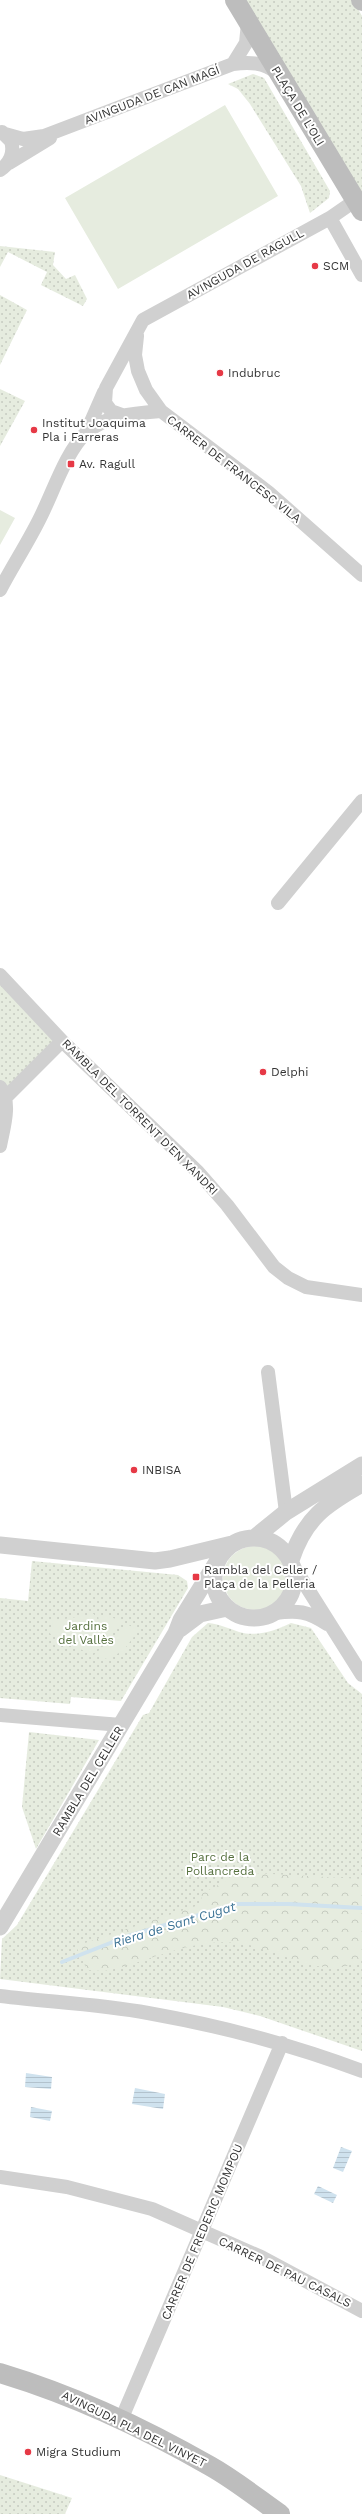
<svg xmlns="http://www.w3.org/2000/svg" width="362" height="2514" viewBox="0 0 362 2514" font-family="'Work Sans',sans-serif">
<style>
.grass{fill:url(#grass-dots)}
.forest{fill:url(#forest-crowns)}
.garden{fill:#e6ecdf}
.water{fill:url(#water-rules)}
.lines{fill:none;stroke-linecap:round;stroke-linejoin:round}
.stream{stroke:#cfe2ee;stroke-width:4}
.minor{stroke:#d0d0d0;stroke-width:14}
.tertiary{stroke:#d0d0d0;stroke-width:17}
.secondary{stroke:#bdbdbd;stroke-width:20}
.poi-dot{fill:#e63946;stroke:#fff;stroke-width:1.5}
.labels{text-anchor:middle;stroke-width:4;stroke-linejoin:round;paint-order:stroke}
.street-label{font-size:12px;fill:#333;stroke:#fff}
.poi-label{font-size:12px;fill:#333;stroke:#fff;text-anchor:start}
.park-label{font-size:12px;fill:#56703f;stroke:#fff}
.water-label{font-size:13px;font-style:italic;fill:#3f7597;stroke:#fff}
</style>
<defs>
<pattern id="grass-dots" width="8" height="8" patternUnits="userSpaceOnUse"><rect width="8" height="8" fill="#e6ecdf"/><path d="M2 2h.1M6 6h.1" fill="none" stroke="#c6cbc0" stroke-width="1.8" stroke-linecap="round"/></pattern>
<pattern id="forest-crowns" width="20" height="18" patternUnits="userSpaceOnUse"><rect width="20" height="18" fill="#e6ecdf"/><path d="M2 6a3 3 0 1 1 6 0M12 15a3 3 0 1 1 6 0" fill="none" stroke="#c6cbc0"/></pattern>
<pattern id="water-rules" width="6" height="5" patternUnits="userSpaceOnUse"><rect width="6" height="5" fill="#cfe2ee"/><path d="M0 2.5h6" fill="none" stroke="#b2c2cd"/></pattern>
</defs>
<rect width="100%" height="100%" fill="#fff"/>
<path class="grass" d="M243 0H353L362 16V198Z
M253 74 264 78 330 191 329 198 310 213 301 186 250 104 238 89 228 84Z
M0 246 55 252 53 265 66 279 75 275 87 299 83 306 41 285 47 272 8 252 0 267Z
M0 295 27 310 0 365Z
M0 389 25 401 0 446Z
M0 975 62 1041 6 1097 0 1087Z
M32 1561 178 1575 187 1581 188 1588 121 1701 71 1697 70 1704 0 1698V1598L28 1601Z
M208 1623C219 1624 228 1628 239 1632 256 1637 275 1631 291 1623L311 1628 348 1683 362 1694V2051L260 2016 223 2007 0 1979 2 1939 17 1925 143 1715 149 1713 192 1637Z
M29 1732 99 1740 36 1849 22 1807Z
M0 2475 72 2498 65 2514H0Z"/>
<path class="forest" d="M237 1872 362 1879V1960C324 1980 287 1954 249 1945 201 1934 159 1958 114 1969L104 1971 87 1970 76 1946 202 1904 201 1894 224 1882Z"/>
<path class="garden" d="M225 105 278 196 118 289 65 198Z
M0 510 15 518 0 545Z
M223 1578a32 32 0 1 1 64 0a32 32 0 1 1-64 0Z
M94 1614 98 1648 90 1654 50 1634 53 1621Z
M98 1614 124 1621 101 1646Z
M126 1624 139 1630 123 1651 107 1659 94 1655Z"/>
<path class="water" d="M26 2073 52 2077 51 2089 25 2087Z
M135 2088 165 2094 163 2109 132 2104Z
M31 2107 52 2111 50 2121 30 2117Z
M341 2147 352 2151 343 2172 333 2168Z
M318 2186 337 2195 333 2203 314 2194Z"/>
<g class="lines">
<path class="stream" d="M62 1962 128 1936 236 1904H289L362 1908"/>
<path class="minor" d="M233 64 246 43 248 23
M5 134 23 139 44 136 233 64C249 62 264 62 277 73
M9 163 50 138
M0 170C10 163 15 154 11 141L2 132
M330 218 362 275
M137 336 135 355 138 371 146 390 161 411 268 492 362 575
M125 416 111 411 105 403 106 388 143 320 330 218 356 200
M86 433 104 392
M0 590C13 565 29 541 41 516 53 492 67 450 86 433 105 415 137 413 161 411
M278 903 362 801
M0 975 62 1041 198 1172 227 1205 274 1267 288 1278 306 1287 362 1295
M0 1087C12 1103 3 1129 0 1146
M6 1097 62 1041
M268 1372 286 1512
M294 1567 362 1675
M275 1613C297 1610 308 1611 327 1624
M0 1715 121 1725
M0 1996C49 2002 99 2004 148 2013 221 2026 293 2045 362 2071
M0 2177 67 2187 152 2209 261 2257 362 2311
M121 2420 282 2043"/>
<path class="tertiary" d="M214 1578a40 40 0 1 1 80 0a40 40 0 1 1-80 0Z
M254 1538 286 1512 362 1465
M0 1545 155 1561 170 1559 232 1544
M291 1560C305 1518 325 1505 362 1484
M180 1629 200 1614 227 1608
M0 1927 176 1633 181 1620 217 1562"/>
<path class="secondary" d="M235 0 362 211
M361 0 362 1
M0 2373C73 2395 144 2428 210 2466 235 2480 257 2498 280 2514"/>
</g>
<g class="poi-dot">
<circle cx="315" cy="266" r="4"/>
<circle cx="220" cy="373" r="4"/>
<circle cx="34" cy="430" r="4"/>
<rect x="67" y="460" width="8" height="8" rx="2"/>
<circle cx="263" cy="1072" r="4"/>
<circle cx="134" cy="1470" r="4"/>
<rect x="192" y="1573" width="8" height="8" rx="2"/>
<circle cx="28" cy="2452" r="4"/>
</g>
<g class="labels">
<g class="street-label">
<text transform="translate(152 95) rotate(-21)" y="4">AVINGUDA DE CAN MAGÍ</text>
<text transform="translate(298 106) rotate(59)" y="4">PLAÇA DE L'OLI</text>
<text transform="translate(245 264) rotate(-29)" y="4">AVINGUDA DE RAGULL</text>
<text transform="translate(234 469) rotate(38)" y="4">CARRER DE FRANCESC VILA</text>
<text transform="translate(140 1117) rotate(45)" y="4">RAMBLA DEL TORRENT D'EN XANDRI</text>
<text transform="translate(88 1781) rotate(-59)" y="4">RAMBLA DEL CELLER</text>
<text transform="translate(202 2232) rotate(-67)" y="4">CARRER DE FREDERIC MOMPOU</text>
<text transform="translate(285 2272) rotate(26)" y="4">CARRER DE PAU CASALS</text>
<text transform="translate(134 2429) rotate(26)" y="4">AVINGUDA PLA DEL VINYET</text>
</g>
<g class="poi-label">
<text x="323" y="270">SCM</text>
<text x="228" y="377">Indubruc</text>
<text x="42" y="427">Institut Joaquima<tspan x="42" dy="14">Pla i Farreras</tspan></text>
<text x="79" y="468">Av. Ragull</text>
<text x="271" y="1076">Delphi</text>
<text x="142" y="1474">INBISA</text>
<text x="204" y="1574">Rambla del Celler /<tspan x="204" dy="14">Plaça de la Pelleria</tspan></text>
<text x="36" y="2456">Migra Studium</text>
</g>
<g class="park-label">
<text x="86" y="1630">Jardins<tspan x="86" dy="14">del Vallès</tspan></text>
<text x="220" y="1861">Parc de la<tspan x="220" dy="14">Pollancreda</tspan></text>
</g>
<g class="water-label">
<text transform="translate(174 1924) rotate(-17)" y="5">Riera de Sant Cugat</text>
</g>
</g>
</svg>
